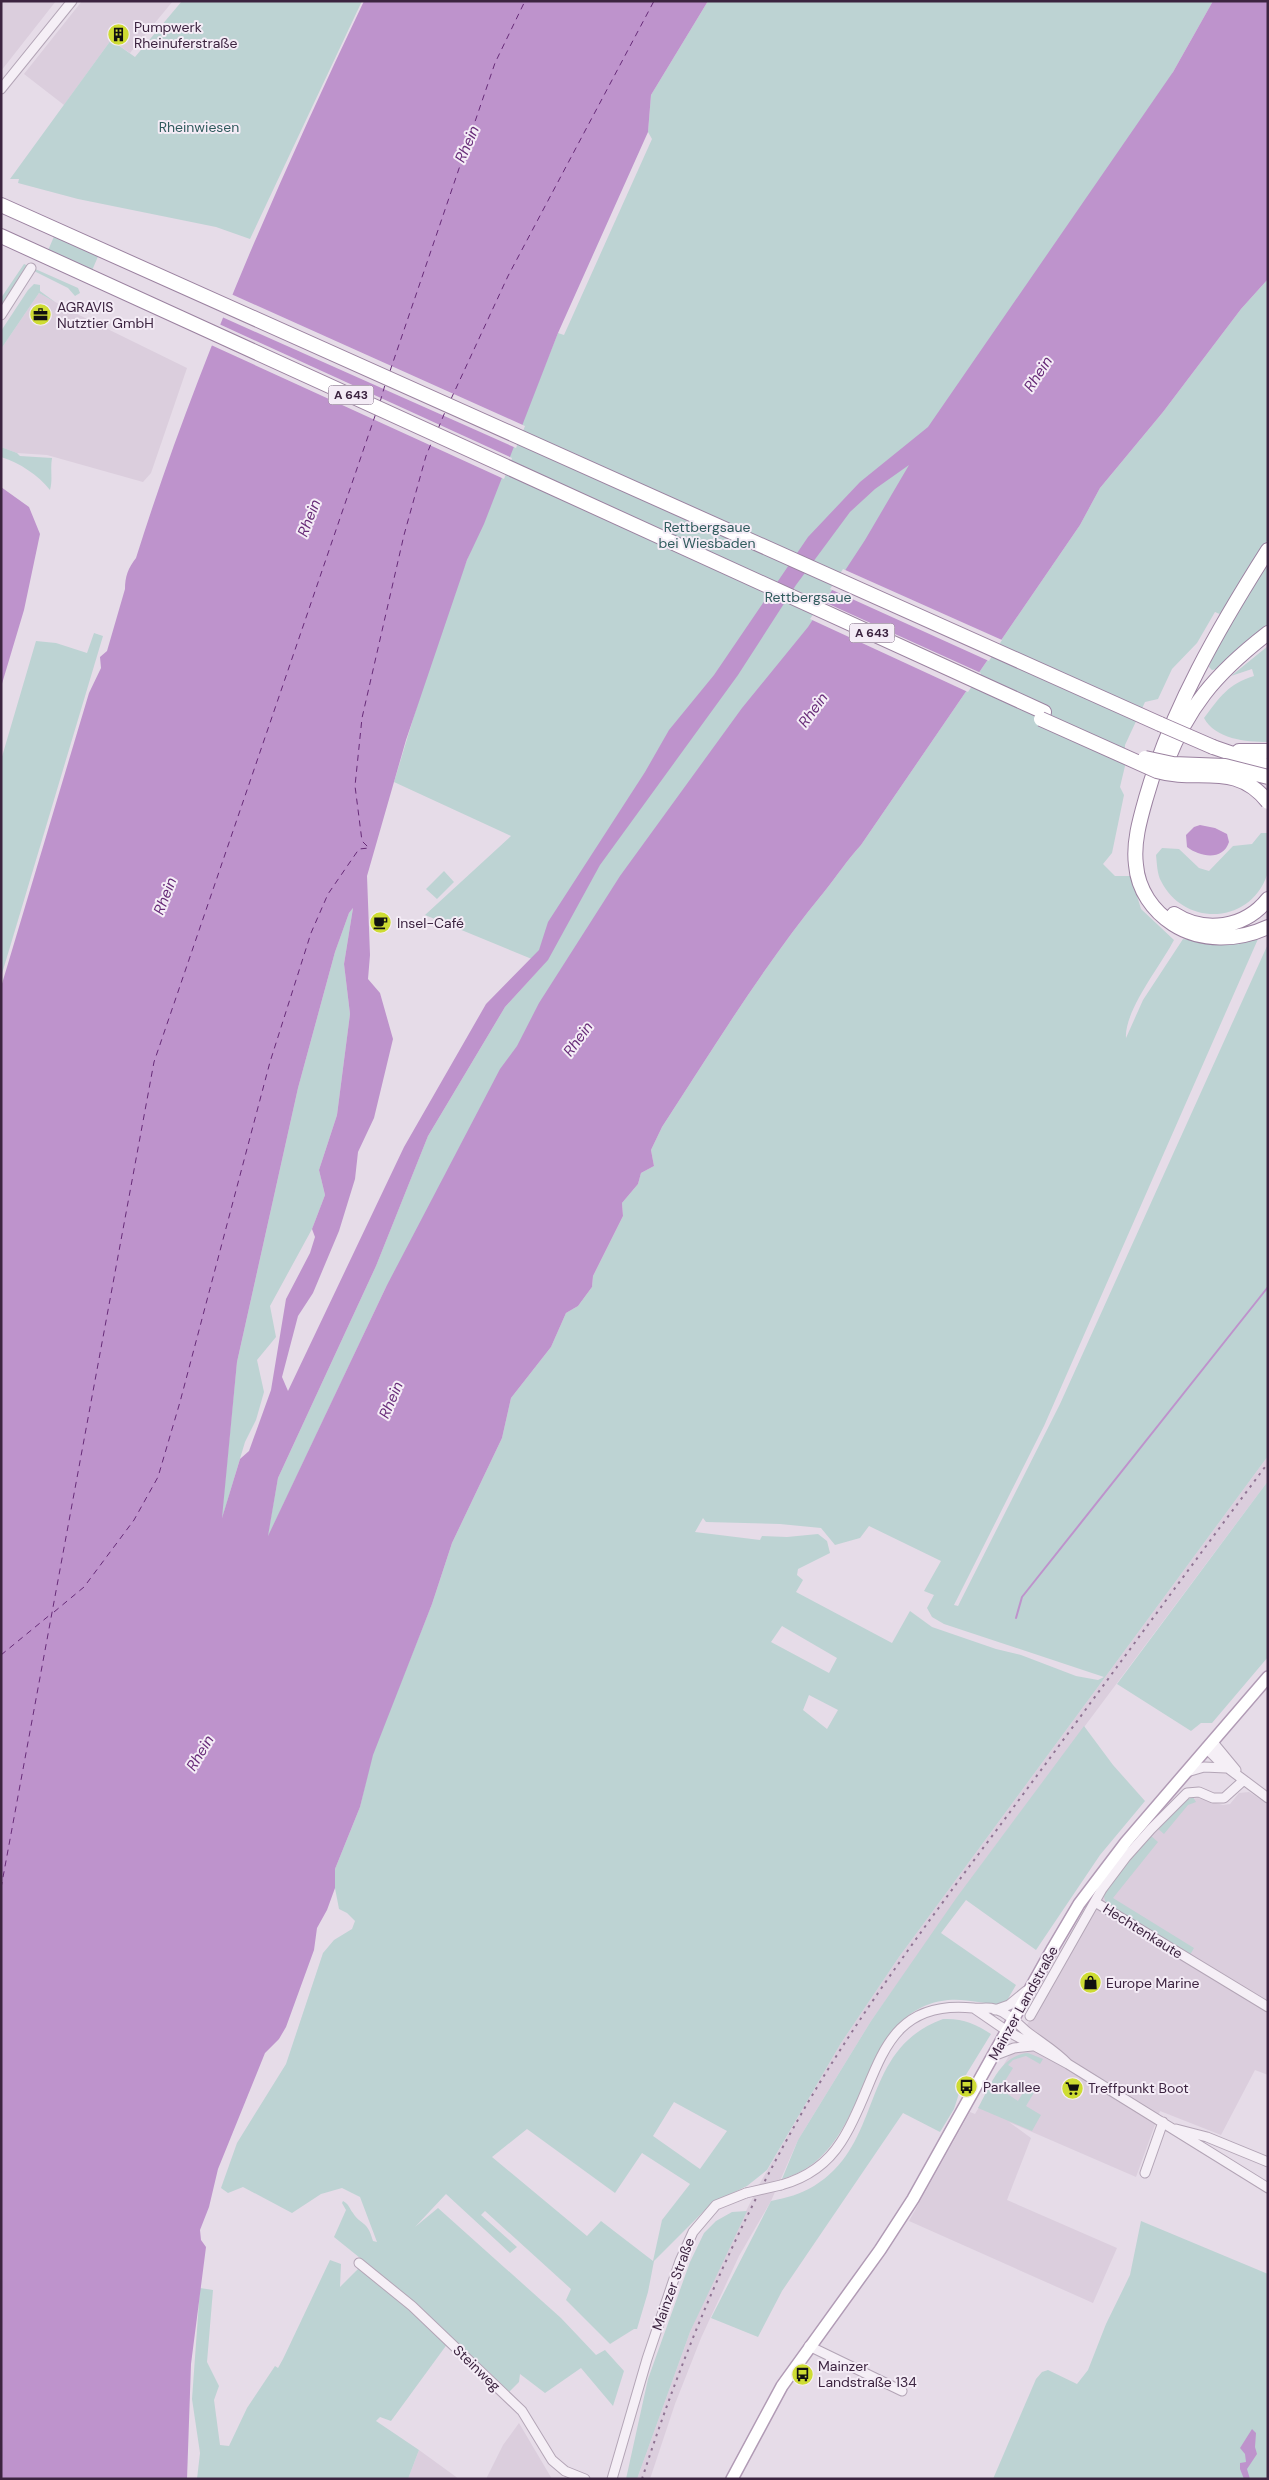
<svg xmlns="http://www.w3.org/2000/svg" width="1269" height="2480" viewBox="0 0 1269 2480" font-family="'DM Sans',sans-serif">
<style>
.built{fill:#dbcedd}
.green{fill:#bdd3d3;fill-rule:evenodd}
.water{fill:#be93cc;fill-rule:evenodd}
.pier{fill:#e6dce8}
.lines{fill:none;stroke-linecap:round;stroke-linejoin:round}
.stream{stroke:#be93cc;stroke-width:2}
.ferry{stroke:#672b78;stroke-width:1;stroke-dasharray:6 5;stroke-linecap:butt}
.minor-casing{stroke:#b3a5b6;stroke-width:11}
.major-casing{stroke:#b19bb5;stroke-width:14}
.highway-casing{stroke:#9b82a0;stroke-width:16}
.minor{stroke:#f5eff6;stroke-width:9}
.major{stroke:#fff;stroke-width:11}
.highway{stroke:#fff;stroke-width:14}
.rail{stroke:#8f7493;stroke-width:2;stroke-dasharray:2.5 5;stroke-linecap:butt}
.minor-bridge-casing{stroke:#b3a5b6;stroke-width:11;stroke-linecap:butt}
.highway-bridge-casing{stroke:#9b82a0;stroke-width:16;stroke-linecap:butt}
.minor-bridge{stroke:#f5eff6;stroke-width:9}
.highway-bridge{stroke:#fff;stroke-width:14}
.labels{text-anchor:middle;stroke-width:4;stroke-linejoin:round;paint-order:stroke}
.shield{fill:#f4ecf6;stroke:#736077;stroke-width:1}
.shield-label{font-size:12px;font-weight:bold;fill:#3c2440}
.poi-label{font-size:14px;fill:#3c2440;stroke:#f4ecf6;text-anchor:start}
.park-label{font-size:14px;fill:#305b5d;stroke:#f4ecf6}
.street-label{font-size:14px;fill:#3c2440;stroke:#f4ecf6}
.water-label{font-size:15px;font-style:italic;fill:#672b78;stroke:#f4ecf6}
</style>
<rect width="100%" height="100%" fill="#e6dce8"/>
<path class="built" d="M1 1H56L1 71Z
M82 1H173L130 53 111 40 64 105 24 74Z
M39 293 77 314 187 368 151 473 143 482 47 455 17 453 1 447V349Z
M1268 1456V1481L987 1857 871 2021 798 2140 771 2201 739 2256 701 2338 675 2404 650 2479H637L690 2332 724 2255 760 2183 841 2043 899 1957Z
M1249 1792 1268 1804V2075L1255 2070 1221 2135 1160 2111 1136 2177 1009 2122 1031 2138 1007 2200 1117 2248 1093 2303 909 2221 970 2112 975 2114 1105 1891 1150 1835 1188 1799 1198 1798 1223 1805 1230 1804 1239 1793Z
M519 2423 552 2479H486L503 2445Z
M419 2450 459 2479H408Z"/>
<path class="green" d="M182 1H362L250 239 216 227 78 199 18 183 19 179H10L111 40 135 57Z
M708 1H1213L1173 72 898 627 386 1287 267 1539 278 1478 376 1266 428 1136 505 1007 544 964 425 915 511 836 394 782 443 620 558 333 564 335 652 139 648 132 651 95Z
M59 225 103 245 87 282 43 262Z
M24 264 78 288 80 293 75 296 68 288 28 268 1 307V298Z
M1268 279V539L1222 615 1215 612 1197 643 1172 669 1158 699 1145 702 1125 745V766L1120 787 1124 795 1112 853 1103 864 1115 876H1131L1141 909 1174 940C1161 965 1124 1011 1126 1038L1143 1000 1183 939 1223 945 1258 939 1044 1426 954 1605 958 1606 1060 1404 1268 944V1456L899 1957 841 2043 767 2170 747 2186 712 2203 654 2261 648 2292 637 2329H634L610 2344 566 2300 571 2289 485 2211 481 2215 517 2247 510 2253 446 2194 415 2227 438 2208 561 2318 596 2355 605 2350 624 2371 613 2406 581 2368 545 2393 520 2374 519 2382 509 2392 489 2372 448 2343 391 2421 380 2417 376 2421 419 2450 408 2479H197L200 2453 192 2399 200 2288 213 2290 207 2362 219 2386 214 2400 220 2445 229 2446 247 2408 275 2366 278 2368 283 2359 330 2260 341 2264 340 2287 365 2262 334 2237 346 2210 342 2203 343 2201C349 2204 349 2208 353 2213 361 2226 367 2219 373 2241L377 2242 360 2197 342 2188 321 2194 292 2213 243 2187 228 2193 221 2188 237 2143 286 2064 323 1953 334 1940 352 1929 355 1921 347 1913 339 1909 335 1888V1869L360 1807 372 1755 432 1604 452 1543 502 1438 511 1398 551 1347 566 1313 578 1306 592 1287 593 1276 623 1216 622 1203 638 1184 641 1173 654 1166 651 1150 662 1127C714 1047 764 965 824 892 837 876 847 860 861 845L1080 525 1100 488 1163 412 1241 309ZM703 1518 706 1522 780 1524 821 1528 835 1545 860 1538 869 1526 941 1561 924 1591 934 1595 927 1608 932 1617 944 1624 1104 1677 1098 1680 1076 1676 1021 1655 996 1649 932 1627 910 1611 892 1643 796 1592 803 1580 797 1575 798 1569 830 1553 827 1541 818 1534 787 1537 762 1536 760 1540 695 1532ZM782 1626 837 1658 829 1673 771 1642ZM809 1695 838 1710 827 1729 803 1710ZM674 2102 727 2131 700 2169 653 2136ZM527 2129 615 2193 642 2153 690 2184 662 2220 653 2261 601 2221 587 2236 492 2157Z
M34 284 40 285V291L55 302 39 293 1 349V331L28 290Z
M1 447 17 453 20 456 52 458C50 470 53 479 50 490 38 475 20 463 1 457Z
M1268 559V627L1217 669 1212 670 1209 667 1214 653Z
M94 633 103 636 1 977V760L36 641 56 643 87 653Z
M1268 646V742C1246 742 1215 739 1204 718 1220 697 1228 684 1254 676L1252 669 1231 676Z
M1261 833H1268C1268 846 1269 863 1267 875 1250 925 1184 927 1161 881 1157 874 1157 863 1156 855L1162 848 1179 849 1199 868 1209 871 1233 846 1252 844Z
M444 871 454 882 437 899 426 889Z
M353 908 344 964 350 1014 337 1115 319 1170 325 1195 312 1229 270 1306 276 1337 257 1360 264 1392 256 1420 245 1442 221 1522 237 1362 298 1088 335 952 349 913Z
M1268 1481V1657L1212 1723H1201L1191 1731 1117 1684Z
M1084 1726 1113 1765 1145 1801 1100 1855 1036 1950 966 1900 941 1933 1016 1985 1005 2004C986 2005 967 1998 948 2000 853 2010 875 2154 782 2179L798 2140 871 2021 957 1897Z
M1193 1797 1196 1802 1188 1805 1164 1834 1157 1828 1182 1802Z
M1150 1835 1158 1842 1113 1898 1194 1948 1190 1955 1106 1903C1105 1900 1104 1898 1104 1895 1104 1885 1142 1845 1150 1835Z
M943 2019C962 2018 976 2024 991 2034L964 2078 954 2109 940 2132 903 2113 782 2291 758 2337 711 2318 771 2201C786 2198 801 2194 814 2186 885 2143 858 2050 943 2019Z
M1028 2053 1043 2059 1040 2064 1026 2056 1013 2060 1008 2065 1013 2068 1000 2089 1018 2101 1027 2086 1035 2091 1026 2106 1041 2115 1032 2131 978 2108C990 2087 1000 2055 1028 2053Z
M747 2211 690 2332 637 2479H626L648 2379 690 2262 704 2233 716 2221 732 2212Z
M1141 2221 1268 2274V2479H993L1036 2379 1042 2372 1048 2370 1077 2384 1088 2370 1106 2324 1130 2275Z"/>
<path class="water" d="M364 1H708L651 95 648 132 558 333 484 524 467 560 406 740 367 876 370 955 368 979 380 993 393 1039 374 1118 358 1152 355 1179 339 1231 313 1293 298 1316 282 1377 288 1391 404 1147 486 1004 539 950 548 922 645 772 669 730 714 675 808 537 860 482 928 427 1173 72 1213 1H1268V279L1241 309 1163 412 1100 488 1080 525 861 845C847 860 837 876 824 892 764 965 714 1047 662 1127L651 1150 654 1166 641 1173 638 1184 622 1203 623 1216 593 1276 592 1287 578 1306 566 1313 551 1347 511 1398 502 1438 452 1543 432 1604 373 1755 360 1807 335 1869V1888L327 1910 317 1928 314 1950 286 2027 279 2039 265 2053 218 2169 209 2207 200 2230 201 2240 206 2247 191 2364 187 2479H1V987L89 693 101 668 100 657 107 651 125 589C125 577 128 568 136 558 196 367 278 182 364 1ZM909 465 865 540 808 627 742 708 620 876 539 1003 517 1046 500 1069 386 1287 268 1536 278 1478 376 1266 428 1136 505 1007 548 960 600 865 738 675 796 585 850 512 875 489ZM353 908 344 964 350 1014 337 1115 319 1170 325 1195 312 1229 315 1237 310 1253 286 1299 271 1390 249 1451 240 1459 222 1518 237 1362 298 1088 335 952 349 913Z
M1 487 29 507 40 534 24 610 1 687Z
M1200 825 1215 828 1227 834 1229 842C1223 861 1200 857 1187 847L1186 835 1194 827Z
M1252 2429 1256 2433 1255 2447 1257 2454 1247 2469 1250 2479H1244L1240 2469V2463L1246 2462 1245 2454 1240 2448Z"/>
<path class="pier" d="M231 294 525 426 516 448 222 317Z
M219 324 512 458 504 479 211 345Z
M843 569 1002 640 989 661 830 589Z
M822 601 981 673 968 692 810 619Z"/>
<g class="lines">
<path class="stream" d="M1016 1618 1022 1597 1268 1287"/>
<path class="ferry" d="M390 371 495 63 525 1
M451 399 508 276 654 1
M380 402 385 385
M438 429 445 412
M54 1612 84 1587 134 1520 158 1477 180 1402 270 1062 311 933 328 894 359 849 369 848 362 841 355 786 362 718 404 535 426 456 433 439
M1 1655 51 1614
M1 1888 154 1062 376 413"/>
<defs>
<path id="minor" d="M1 89 72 1
M1 315 31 268
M1212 1741 1236 1770
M1206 1748 1221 1763 1268 1798
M1187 1772 1204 1767 1226 1768
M1095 1902 1268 2007
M975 2009 1007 2031 1068 2064 1268 2188
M995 2010 1009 2005 1026 1991
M1030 2016 1102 1889 1126 1857 1151 1829 1187 1793 1199 1792 1213 1798H1224L1244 1780
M993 2056 1014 2048 1032 2046
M1176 2129 1207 2137 1268 2162
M1145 2173 1163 2122
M781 2185C806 2178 827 2164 841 2142 880 2083 876 1998 973 2008 980 2009 988 2007 995 2009 1008 2013 1017 2023 1026 2031 1040 2042 1056 2051 1068 2064
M359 2263 412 2306 522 2411 552 2460 565 2471 585 2479
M809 2346 902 2391
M612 2479 647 2359 680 2261 693 2232 716 2205 746 2193"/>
<path id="major" d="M732 2479 782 2386 880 2250 913 2199 1053 1948 1079 1904 1126 1842 1268 1677"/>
<path id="highway" d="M1 205 1160 724
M1 236 1044 712
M1268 550C1219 627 1171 710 1146 798 1140 819 1133 843 1136 865 1138 890 1153 911 1173 924 1201 942 1238 941 1268 927
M1213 747 1268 766
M1239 751H1268
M1163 772C1186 708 1215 674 1268 633
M1174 914C1205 934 1245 928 1268 899"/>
</defs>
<use href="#minor" class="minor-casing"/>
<use href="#major" class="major-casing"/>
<use href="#highway" class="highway-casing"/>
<use href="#minor" class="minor"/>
<use href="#major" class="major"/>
<use href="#highway" class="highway"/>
<path class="rail" d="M642 2479C684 2348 738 2223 807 2104 867 2002 939 1907 1010 1812 1096 1696 1181 1579 1268 1463"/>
<defs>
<path id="minor-bridge" d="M746 2193 781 2185"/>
<path id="highway-bridge" d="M1041 719 1157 771C1198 783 1236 761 1268 802
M1160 724 1213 747
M1145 758 1173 764 1225 766 1268 777"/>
</defs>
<use href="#minor-bridge" class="minor-bridge-casing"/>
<use href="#highway-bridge" class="highway-bridge-casing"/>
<use href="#minor-bridge" class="minor-bridge"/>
<use href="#highway-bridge" class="highway-bridge"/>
</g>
<defs>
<symbol id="building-disc" viewBox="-11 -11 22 22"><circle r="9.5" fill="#cedc33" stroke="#f4ecf6"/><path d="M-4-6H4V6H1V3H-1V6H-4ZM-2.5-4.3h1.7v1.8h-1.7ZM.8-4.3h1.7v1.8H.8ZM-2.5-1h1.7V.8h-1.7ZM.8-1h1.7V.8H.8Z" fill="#111"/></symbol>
<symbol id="office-disc" viewBox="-11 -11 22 22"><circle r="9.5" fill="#cedc33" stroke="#f4ecf6"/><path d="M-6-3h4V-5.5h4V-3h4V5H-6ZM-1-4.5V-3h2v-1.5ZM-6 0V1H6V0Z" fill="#111"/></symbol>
<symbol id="cafe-disc" viewBox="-11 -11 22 22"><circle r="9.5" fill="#cedc33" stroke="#f4ecf6"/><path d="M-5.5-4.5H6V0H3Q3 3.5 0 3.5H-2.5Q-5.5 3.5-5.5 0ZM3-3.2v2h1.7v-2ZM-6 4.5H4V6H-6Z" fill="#111"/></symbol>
<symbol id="shop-disc" viewBox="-11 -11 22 22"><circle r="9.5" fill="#cedc33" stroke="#f4ecf6"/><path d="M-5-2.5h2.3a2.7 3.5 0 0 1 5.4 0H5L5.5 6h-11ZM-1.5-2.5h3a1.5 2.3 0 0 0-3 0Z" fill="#111"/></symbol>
<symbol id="bus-disc" viewBox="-11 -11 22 22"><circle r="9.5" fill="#cedc33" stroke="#f4ecf6"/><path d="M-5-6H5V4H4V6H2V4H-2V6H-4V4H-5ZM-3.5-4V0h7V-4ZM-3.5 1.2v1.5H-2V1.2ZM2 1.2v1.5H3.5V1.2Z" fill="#111"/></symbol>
<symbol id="supermarket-disc" viewBox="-11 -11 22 22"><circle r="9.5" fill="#cedc33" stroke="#f4ecf6"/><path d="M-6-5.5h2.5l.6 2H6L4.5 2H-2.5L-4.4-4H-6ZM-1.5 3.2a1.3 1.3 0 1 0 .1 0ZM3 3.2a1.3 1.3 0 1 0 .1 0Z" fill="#111"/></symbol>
</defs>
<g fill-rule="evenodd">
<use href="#building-disc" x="106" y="22" width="25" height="25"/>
<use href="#office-disc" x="28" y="302" width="25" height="25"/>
<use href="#cafe-disc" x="368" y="910" width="25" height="25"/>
<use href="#shop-disc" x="1078" y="1970" width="25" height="25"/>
<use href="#bus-disc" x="954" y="2074" width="25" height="25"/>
<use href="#supermarket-disc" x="1060" y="2076" width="25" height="25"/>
<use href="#bus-disc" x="790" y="2362" width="25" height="25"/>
</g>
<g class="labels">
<g class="shield">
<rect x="328.5" y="385.5" width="45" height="19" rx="4"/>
<rect x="849.5" y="623.5" width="45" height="19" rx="4"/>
</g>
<g class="shield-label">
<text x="351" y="399">A 643</text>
<text x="872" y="637">A 643</text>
</g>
<g class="poi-label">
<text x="134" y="32">Pumpwerk<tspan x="134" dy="16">Rheinuferstraße</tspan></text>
<text x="57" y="312">AGRAVIS<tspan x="57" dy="16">Nutztier GmbH</tspan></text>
<text x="397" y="928">Insel-Café</text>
<text x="1106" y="1988">Europe Marine</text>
<text x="983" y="2092">Parkallee</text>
<text x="1088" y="2093">Treffpunkt Boot</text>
<text x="818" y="2371">Mainzer<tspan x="818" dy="16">Landstraße 134</tspan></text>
</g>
<g class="park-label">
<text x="199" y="132">Rheinwiesen</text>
<text x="707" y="532">Rettbergsaue<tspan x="707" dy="16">bei Wiesbaden</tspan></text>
<text x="808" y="602">Rettbergsaue</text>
</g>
<g class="street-label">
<text transform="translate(1143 1931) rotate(32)" y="5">Hechtenkaute</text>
<text transform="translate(1023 2003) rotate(-61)" y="5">Mainzer Landstraße</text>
<text transform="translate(673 2284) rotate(-70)" y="5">Mainzer Straße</text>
<text transform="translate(477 2368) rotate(44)" y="5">Steinweg</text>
</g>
<g class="water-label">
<text transform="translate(467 144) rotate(-66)" y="5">Rhein</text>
<text transform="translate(1038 374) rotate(-57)" y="5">Rhein</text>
<text transform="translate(309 518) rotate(-69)" y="5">Rhein</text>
<text transform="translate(813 710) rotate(-54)" y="5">Rhein</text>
<text transform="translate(165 896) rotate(-69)" y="5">Rhein</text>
<text transform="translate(578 1039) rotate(-54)" y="5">Rhein</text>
<text transform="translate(391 1400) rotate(-67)" y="5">Rhein</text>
<text transform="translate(200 1753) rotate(-59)" y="5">Rhein</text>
</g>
</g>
<rect width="1269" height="2480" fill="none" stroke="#3c2440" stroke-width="5"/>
</svg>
